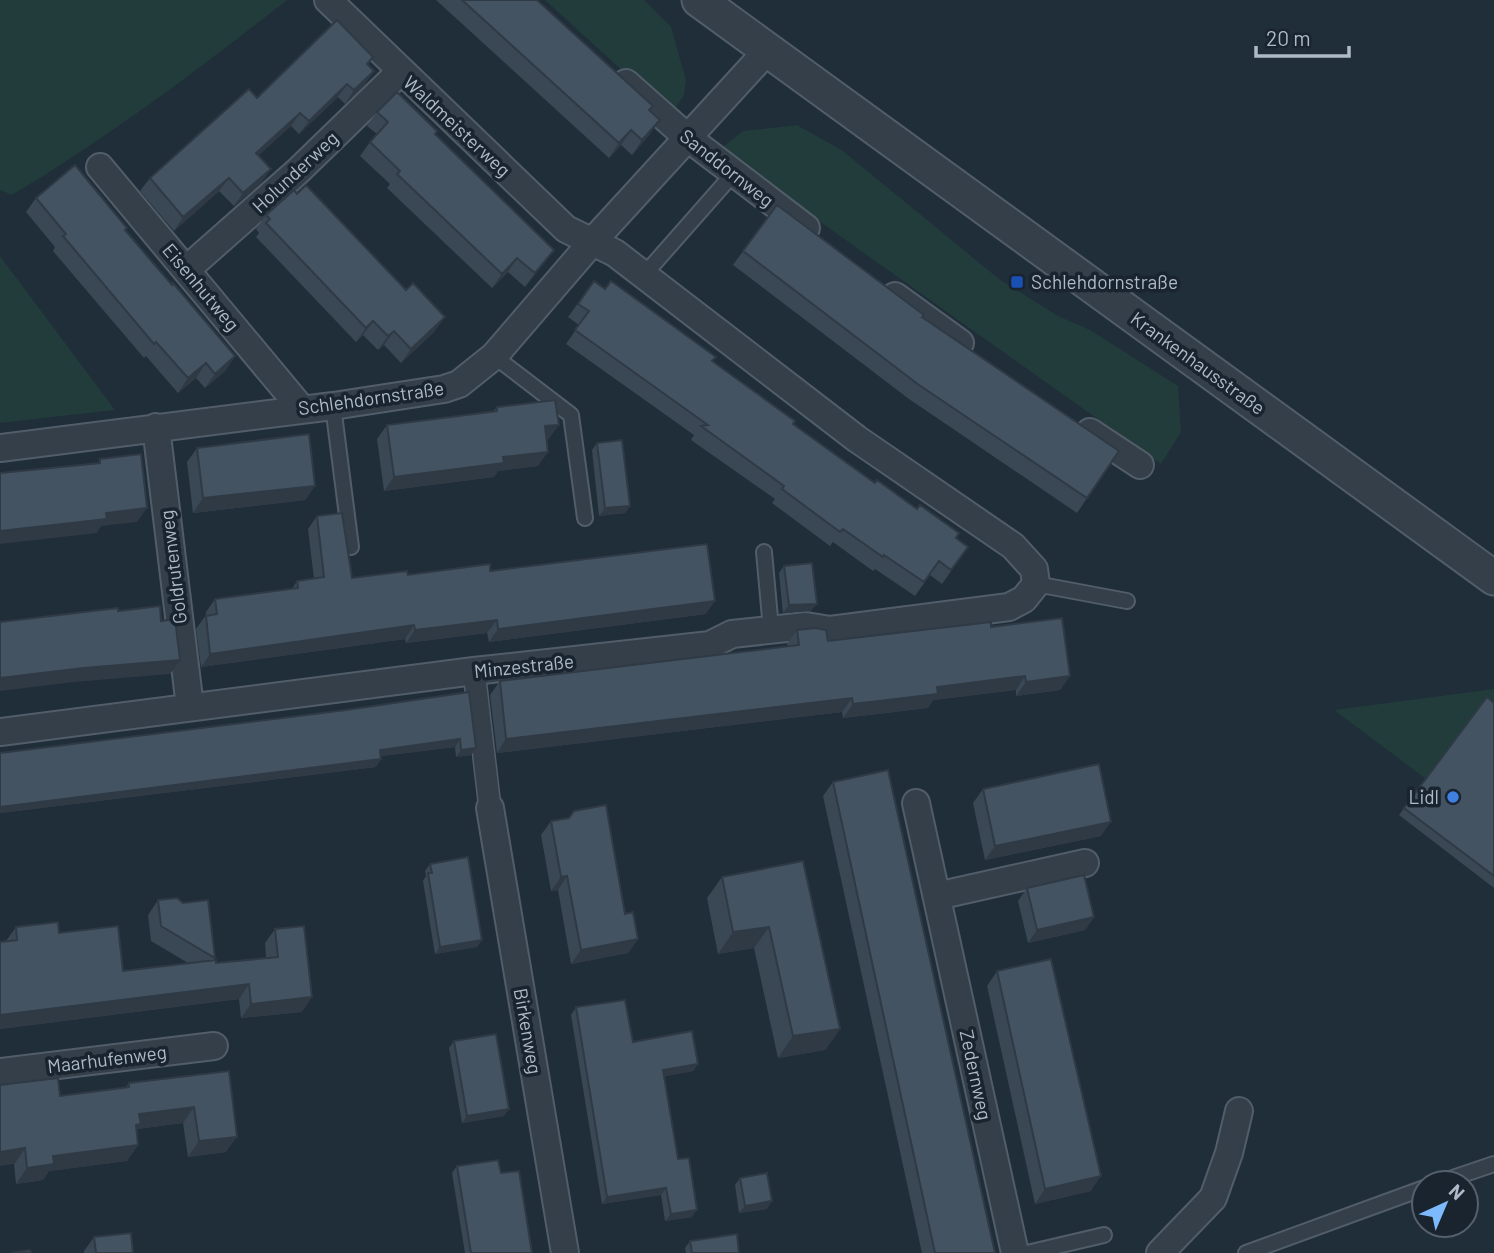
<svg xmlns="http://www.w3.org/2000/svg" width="1494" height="1253" viewBox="0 0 1494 1253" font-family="Barlow,sans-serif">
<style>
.green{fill:#223b3b}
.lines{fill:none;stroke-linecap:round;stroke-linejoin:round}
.service-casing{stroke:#515d68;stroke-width:18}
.pedestrian-casing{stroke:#515d68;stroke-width:24}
.minor-casing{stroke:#515d68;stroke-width:30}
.tertiary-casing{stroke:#515d68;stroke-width:37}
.service{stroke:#343f4a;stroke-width:14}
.pedestrian{stroke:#343f4a;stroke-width:21}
.minor{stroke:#343f4a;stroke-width:26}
.tertiary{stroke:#343f4a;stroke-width:33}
.wall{fill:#3a4754}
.shaded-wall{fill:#2f3a45}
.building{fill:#435362;stroke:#2f3a45;stroke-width:2}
.transit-dot{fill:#1a4fb4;stroke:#19242f;stroke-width:2.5}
.shop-dot{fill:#3f7fe0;stroke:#19242f;stroke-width:2.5}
.labels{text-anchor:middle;stroke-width:7;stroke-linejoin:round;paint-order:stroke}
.street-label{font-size:19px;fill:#aebac7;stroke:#19242f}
.poi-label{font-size:19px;fill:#aebac7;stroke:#19242f;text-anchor:start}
</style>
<rect width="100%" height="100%" fill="#202e3a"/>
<path class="green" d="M0 0H287C198 70 109 137 12 195L0 190Z
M545 0H644L671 27 686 80 684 95 671 115Z
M797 125 843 151 999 279 1058 316 1090 330 1178 386 1181 432 1161 464 719 150 743 131Z
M0 256 115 410 0 423Z
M1494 689V714L1426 779 1334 710Z"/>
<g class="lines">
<defs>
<path id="service" d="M644 275 726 182
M494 356 571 415 585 518
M333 406 351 547
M764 552 771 629
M1036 584 1127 601
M1438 1183 1494 1164
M1027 1253 1104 1235
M1246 1253 1424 1188"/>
<path id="pedestrian" d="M474 671 490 808"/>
<path id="minor" d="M626 83 688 138 806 228
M100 167 301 408
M187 269 298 171 400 72
M895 296 960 343
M156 427 190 707
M1090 432 1140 465
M0 448 333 406 444 389 459 384 494 356 593 241 767 51
M0 732 474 671 710 645 732 634 806 626 830 630 1009 607 1024 599 1036 584 1034 569 1013 546 857 439 615 253 566 229 328 0
M916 803 1015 1253
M490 808 565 1253
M937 896 1085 863
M0 1072 214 1046
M1160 1253 1213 1198 1229 1153 1239 1111"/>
<path id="tertiary" d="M699 0 1494 578"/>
</defs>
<use href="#service" class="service-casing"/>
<use href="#pedestrian" class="pedestrian-casing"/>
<use href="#minor" class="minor-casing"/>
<use href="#tertiary" class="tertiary-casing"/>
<use href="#service" class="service"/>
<use href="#pedestrian" class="pedestrian"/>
<use href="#minor" class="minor"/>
<use href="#tertiary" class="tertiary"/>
</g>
<path class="wall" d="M436 0H537L650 110V134L632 155 621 145 609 158Z
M373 57 368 65 365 84 345 104 338 97 299 134 291 126 258 155 262 182 234 206 219 191 174 231 140 191 150 178 257 98Z
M377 112 437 131 435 135 544 263 525 287 508 272 492 288 387 188 390 184 360 156 370 142 377 134 367 126Z
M36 198 127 228 125 230 172 285 235 356 225 371 205 388 196 378 178 393 146 356 144 358 53 251 55 247 26 212Z
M266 215 435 331 401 363 384 345 378 350 363 335 356 342 256 237 259 233 256 229Z
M743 251 922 317 1119 451 1077 513 909 399 733 265Z
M594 281 712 361 793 424 875 483 968 547 942 584 930 575 915 596 875 569 873 571 833 542 830 546 772 503 775 499 691 440 694 435 566 344 579 325 568 317Z
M497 407 549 439H547L538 466 498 471 494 477 384 491 377 439 387 425 493 412Z
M597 443 630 506 625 513 599 516 592 450Z
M197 448 315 486 305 500 193 513 187 462Z
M317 516 352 578 490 571 706 614 489 642 487 633 406 643 405 639 201 667 196 629 206 615V612L215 599 292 589 297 581 314 579 308 529Z
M784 566 811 611 783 613 779 573Z
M991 627 1070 676 1060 690 1016 696V690L933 700 928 708 843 718 842 712 497 753 490 695 500 681 788 647 787 644 797 630 828 641Z
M469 692 476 748 471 755 456 757 455 747 381 756V759L376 767 0 813V753L346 710Z
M1487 697 1494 703V888L1399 815Z
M833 782 995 1253H922L823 796Z
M983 789 1101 836 985 860 973 803Z
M551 821 625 914 638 939 628 953 571 964 558 890 551 891 541 835Z
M803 861 840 1029 825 1050 778 1058 754 948 718 954 707 898 722 877Z
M430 864 482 940 477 947 435 954 423 881 426 876 425 871Z
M1027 888 1094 917 1085 930 1028 943 1018 901Z
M158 900 215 958 214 960 216 963 266 958 265 943 275 929 302 1012 241 1018 239 999 0 1029V942L6 941 16 927 59 933 123 971 188 963 151 941 148 915Z
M997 971 1091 1191 1035 1204 987 986Z
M576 1007 633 1042 698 1064 693 1071 664 1076 678 1159 692 1217 665 1221 661 1195 602 1204 571 1015Z
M454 1041 504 1116 462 1123 449 1048Z
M229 1071 226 1152 188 1157 183 1123 137 1129 136 1130 138 1145 127 1161 49 1171 43 1180 16 1184 14 1164 60 1096 125 1088 129 1083Z
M457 1166 501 1173 532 1253H465L452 1173Z
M740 1178 767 1209 739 1213 735 1185Z
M94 1237 133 1253H84V1251Z
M690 1241 739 1253H686L685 1248Z"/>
<path class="shaded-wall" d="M374 71 365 84 345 104 354 90Z
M347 84 338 97 299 134 309 121Z
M300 113 291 126 247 166 256 153Z
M660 120 650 134 632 155 642 140Z
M631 130 621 145 609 158 619 143Z
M271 169 262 182 234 206 243 193Z
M229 178 219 191 174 231 183 217Z
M554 250 544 263 525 287 535 273Z
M517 258 508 272 492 288 502 274Z
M445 317 435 331 401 363 411 349Z
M373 321 363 335 356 342 366 328Z
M394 331 384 345 378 350 388 336Z
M235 356 225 371 205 388 215 374Z
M206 363 196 378 178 393 188 378Z
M559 425 549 439 535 440 545 426Z
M548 452 538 466 498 471 494 477 384 491 394 477 503 457Z
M315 486 305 500 193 513 203 498Z
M630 506 625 513 599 516 605 508Z
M147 508 137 522 101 526 97 533 0 544V531L106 513Z
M715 601 706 614 489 642 498 629Z
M817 604 811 611 783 613 789 605Z
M497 620 487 633 406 643 415 630Z
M414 625 405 639 201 667 210 654Z
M180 660 170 674 74 682 0 691V680L1 678 84 668Z
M1025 676 1016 690 933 700 928 708 843 718 853 704 937 687Z
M1070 676 1060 690 1016 696 1026 682Z
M852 698 842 712 497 753 506 739Z
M460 739 455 747 375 757 380 750Z
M476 748 471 755 456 757 461 750Z
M381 759 376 767 0 813V807Z
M1111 822 1101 836 985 860 995 846Z
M567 876 558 890 551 891 561 877Z
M1094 917 1085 930 1028 943 1037 930Z
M769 927 754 948 718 954 733 932Z
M638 939 628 953 571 964 581 950Z
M482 940 477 947 435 954 440 947Z
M249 984 239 999 0 1029V1015Z
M312 997 302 1012 241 1018 251 1004Z
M840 1029 825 1050 778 1058 793 1036Z
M698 1064 693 1071 658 1078 663 1070Z
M194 1107 183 1123 137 1129 130 1140 139 1114Z
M509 1109 504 1116 462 1123 467 1116Z
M237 1137 226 1152 188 1157 199 1141Z
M138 1145 127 1161 49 1171 43 1180 16 1184 27 1168 53 1156Z
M25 1148 14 1164 0 1166V1152Z
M1101 1176 1091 1191 1035 1204 1045 1189Z
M666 1188 661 1195 602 1204 607 1197Z
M772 1201 767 1209 739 1213 745 1206Z
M697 1210 692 1217 665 1221 671 1214Z"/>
<path class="building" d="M462 0H537L653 106 649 110 660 120 642 140 631 130 619 143Z
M337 20 373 57 367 64 374 71 354 90 347 84 309 121 300 113 256 153 271 169 243 193 229 178 183 217 150 178 249 89 257 98Z
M397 92 437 131 435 134 554 250 535 273 517 258 502 274 397 174 400 171 370 142 388 122 377 112Z
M75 165 127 228 125 230 148 257 172 285 173 283 235 356 215 374 206 363 188 378 156 342 154 344 63 236 66 234 36 198Z
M306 185 406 290 413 283 445 317 411 349 394 331 388 336 373 321 366 328 266 223 270 219 266 215 294 190 297 194Z
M777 205 924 315 922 317 1119 451 1087 498 919 385 743 251Z
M594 281 605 289 611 281 716 357 712 361 795 421 793 424 875 483 877 480 917 509 920 505 959 533 956 538 968 547 951 570 939 561 924 582 884 555 883 557 843 529 840 532 782 489 784 486 701 426 708 425 575 330 589 311 578 304Z
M555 400 559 425 545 426 548 452 503 457 504 463 394 477 387 425 497 411V407Z
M309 434 315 486 203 498 197 448Z
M622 440 630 506 605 508 597 443Z
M141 454 147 508 106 513 107 519 0 531V473L100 463V459Z
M342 513 352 578 407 571 408 575 490 564V571L707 544 715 601 498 629 497 620 415 630 414 625 210 654 206 616 217 614 215 599 298 588 297 581 324 577 317 516Z
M812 563 817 604 789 605 784 566Z
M160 606 161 621 175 619 180 660 84 668 1 678 2 682H0V622L118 608V611Z
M1062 618 1070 676 1026 682 1025 676 937 687 938 694 853 704 852 698 506 739 500 681 799 645 797 630 815 628 826 630 828 641 991 622V627Z
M469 692 476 748 461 750 460 739 380 750 381 759 0 807V753L346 710Z
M1487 697 1494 703V876L1404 808Z
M1099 764 1111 822 995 846 983 789Z
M888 770 995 1253H935L833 782Z
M606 805 625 914 633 912 638 939 581 950 567 876 561 877 551 821 569 818 574 811Z
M468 857 482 940 440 947 428 873H432L430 864Z
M803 861 840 1029 793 1036 769 927 733 932 722 877Z
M1084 875 1094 917 1037 930 1027 888Z
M177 898 183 903 208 900 215 958 161 926 158 900Z
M58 922 59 933 118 926 123 971 216 960V963L278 957 275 929 304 926 312 997 251 1004 249 984 0 1015V942L17 940 16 927Z
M1051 959 1101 1176 1045 1189 997 971Z
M625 1000 633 1042 692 1031 698 1064 663 1070 678 1159 689 1158 697 1210 671 1214 666 1188 607 1197 576 1007Z
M496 1034 509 1109 467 1116 454 1041Z
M229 1071 237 1137 199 1141 194 1107 139 1114 141 1124 136 1125 138 1145 53 1156 54 1164 27 1168 25 1148 0 1152V1085L58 1078 60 1096 129 1087V1083Z
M498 1160 501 1173 519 1171 532 1253H471L457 1166Z
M767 1173 772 1201 745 1206 740 1178Z
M131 1233 133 1253H96L94 1237Z
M737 1234 739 1253H692L690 1241Z
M30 1250 31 1253H11Z"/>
<rect class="transit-dot" x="1010" y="275" width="14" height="14" rx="3.5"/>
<circle class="shop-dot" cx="1453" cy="797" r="7"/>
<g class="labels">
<g class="street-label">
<text transform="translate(457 126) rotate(43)" y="7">Waldmeisterweg</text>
<text transform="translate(727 168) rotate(38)" y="7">Sanddornweg</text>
<text transform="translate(295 172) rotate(-43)" y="7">Holunderweg</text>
<text transform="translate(201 287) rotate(50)" y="7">Eisenhutweg</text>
<text transform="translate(1198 363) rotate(36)" y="7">Krankenhausstraße</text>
<text transform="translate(371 398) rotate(-8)" y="7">Schlehdornstraße</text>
<text transform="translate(173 567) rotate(-97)" y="7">Goldrutenweg</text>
<text transform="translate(524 666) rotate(-6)" y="7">Minzestraße</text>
<text transform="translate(528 1031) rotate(80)" y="7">Birkenweg</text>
<text transform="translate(107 1059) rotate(-7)" y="7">Maarhufenweg</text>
<text transform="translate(976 1075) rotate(78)" y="7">Zedernweg</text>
</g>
<g class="poi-label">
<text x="1031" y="289">Schlehdornstraße</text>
<text x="1439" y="804" text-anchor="end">Lidl</text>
</g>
</g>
<g transform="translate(1445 1204) rotate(44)"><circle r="33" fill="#19242f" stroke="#55606c" stroke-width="2"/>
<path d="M0-5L12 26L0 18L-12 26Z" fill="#7dbafd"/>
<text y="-10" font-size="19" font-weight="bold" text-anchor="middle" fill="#aebac7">N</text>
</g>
<path d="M1256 46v10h93v-10" fill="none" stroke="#aebac7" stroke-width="3.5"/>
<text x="1266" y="46" font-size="21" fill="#aebac7" stroke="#19242f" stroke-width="5" paint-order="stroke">20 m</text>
</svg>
